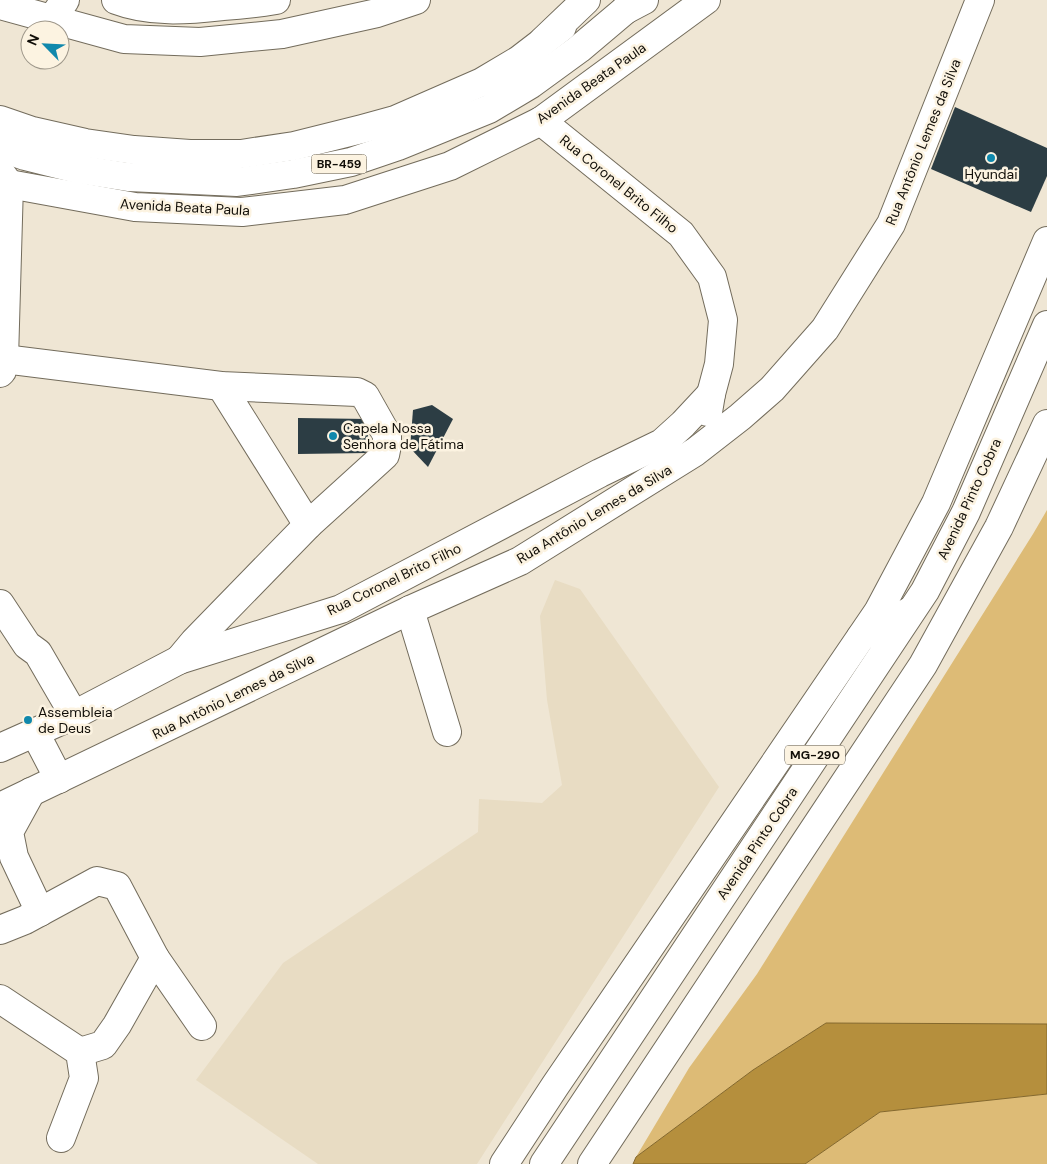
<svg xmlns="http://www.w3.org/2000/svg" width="1047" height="1164" font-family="'DM Sans',sans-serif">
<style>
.built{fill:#e8dcc3}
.green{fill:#ddbb76}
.water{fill:#b58f3d;stroke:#84682d}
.building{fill:#2c3d44}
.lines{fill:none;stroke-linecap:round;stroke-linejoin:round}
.minor-casing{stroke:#736c5c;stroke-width:30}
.major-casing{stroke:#736c5c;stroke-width:30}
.highway-casing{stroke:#736c5c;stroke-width:30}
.minor{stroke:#fff;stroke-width:28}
.major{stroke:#fff;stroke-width:28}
.highway{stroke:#fff;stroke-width:28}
.poi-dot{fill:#1088ac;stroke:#fcf3e1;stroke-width:2}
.labels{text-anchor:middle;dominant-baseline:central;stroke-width:5;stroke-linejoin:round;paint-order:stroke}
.shield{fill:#fcf3e1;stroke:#585349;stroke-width:1}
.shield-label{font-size:12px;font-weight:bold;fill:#110e08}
.street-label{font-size:14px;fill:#110e08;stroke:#fcf3e1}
.poi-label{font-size:14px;fill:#110e08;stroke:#fcf3e1;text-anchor:start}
</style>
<rect width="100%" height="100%" fill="#efe6d4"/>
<!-- built -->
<polygon class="built" points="555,580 580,589 719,787 477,1164 318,1164 196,1080 283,963 478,832 479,799 542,803 562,785 547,700 540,616"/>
<!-- green -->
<g class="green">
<polygon points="1047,510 1047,1024 826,1023 753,1070 636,1157 689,1068 757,974 1033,534"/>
<polygon points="1047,1094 1047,1164 805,1164 880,1112"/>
</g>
<!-- water -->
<polygon class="water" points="826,1023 1047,1024 1047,1094 880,1112 805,1164 633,1164 636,1157 753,1070"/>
<!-- building -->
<g class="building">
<polygon points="955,107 1047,148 1047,176 1031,212 931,169"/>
<polygon points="432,405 453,419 428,467 410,448 413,410"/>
<polygon points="298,418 368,419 368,453 298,454"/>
</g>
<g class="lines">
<defs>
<g id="minor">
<path d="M116 0C150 13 187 10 223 6 241 5 258 3 276 0"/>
<polyline points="52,19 65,0"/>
<polyline points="541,121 681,234 712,277 723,320 719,364 711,394 708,412"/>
<polyline points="0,181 9,184 135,207 242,212 345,200 450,166 541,121 706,0"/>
<polyline points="4,359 221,386 357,392 365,396 387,435 387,445 385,455 308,525 194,642 179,660"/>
<polyline points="0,373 2,371 4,359 9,184"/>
<polyline points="221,386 308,525"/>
<polyline points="0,604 27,645 38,653 74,715"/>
<polyline points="410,610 447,732"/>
<polyline points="35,733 59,779"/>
<polyline points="0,748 74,715 179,660 341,609 600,473 662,443 683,424 711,394"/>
<polyline points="31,792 9,832 14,857 40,912"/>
<polyline points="0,807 410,610 520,561 695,452 740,417 772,389 825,329 891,224 980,0"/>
<polyline points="0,930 25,920 97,881 117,886 155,958 117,1025 103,1045 80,1052"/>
<polyline points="155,958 202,1026"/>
<polyline points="0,999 80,1052 84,1078 61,1138"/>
<polyline points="504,1164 555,1086 878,612 936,503 1047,241"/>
</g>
<g id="major">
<polyline points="0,5 124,39 200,42 282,34 377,13 416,0"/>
<polyline points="0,120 32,131 85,143 134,150 190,154 241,154 294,146 362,129 395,120 482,82 519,60 562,27"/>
<polyline points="0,147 25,156 77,169 128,177 237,182 293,174 351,162 398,146 489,109 531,84 579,49 637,0"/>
<polyline points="0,172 9,184"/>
</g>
<g id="highway">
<polyline points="625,10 644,0"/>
<polyline points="543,41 586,0"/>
<polyline points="861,637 910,611"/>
<polyline points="544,1164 925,591 966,512 1047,325"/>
<polyline points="592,1164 923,665 999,527 1047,424"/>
</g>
</defs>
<!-- minor casing -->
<use href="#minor" class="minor-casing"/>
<!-- major casing -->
<use href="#major" class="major-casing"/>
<!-- highway casing -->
<use href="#highway" class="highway-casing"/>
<!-- minor -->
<use href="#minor" class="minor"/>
<!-- major -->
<use href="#major" class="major"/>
<!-- highway -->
<use href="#highway" class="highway"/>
</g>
<!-- markers -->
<g class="poi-dot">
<circle cx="991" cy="158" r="5"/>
<circle cx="333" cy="436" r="5"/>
<circle cx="28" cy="720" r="5"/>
</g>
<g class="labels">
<!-- shield labels -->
<g class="shield">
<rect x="311.5" y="154.5" width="55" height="19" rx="4"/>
<rect x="785" y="745.5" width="60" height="19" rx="4"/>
</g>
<g class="shield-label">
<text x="339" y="164">BR-459</text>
<text x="815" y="755">MG-290</text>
</g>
<!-- street labels -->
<g class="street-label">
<text transform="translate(591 83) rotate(-35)">Avenida Beata Paula</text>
<text transform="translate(923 142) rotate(-68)">Rua Antônio Lemes da Silva</text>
<text transform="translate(619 184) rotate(39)">Rua Coronel Brito Filho</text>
<text transform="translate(185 207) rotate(3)">Avenida Beata Paula</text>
<text transform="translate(969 499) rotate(-65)">Avenida Pinto Cobra</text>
<text transform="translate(594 514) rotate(-31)">Rua Antônio Lemes da Silva</text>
<text transform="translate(394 579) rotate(-26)">Rua Coronel Brito Filho</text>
<text transform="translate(233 696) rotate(-26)">Rua Antônio Lemes da Silva</text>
<text transform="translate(757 843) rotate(-56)">Avenida Pinto Cobra</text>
</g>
<!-- poi labels -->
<g class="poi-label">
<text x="991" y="174" text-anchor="middle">Hyundai</text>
<text x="343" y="428">Capela Nossa<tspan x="343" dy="16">Senhora de Fátima</tspan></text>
<text x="38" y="712">Assembleia<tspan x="38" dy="16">de Deus</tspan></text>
</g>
</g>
<!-- north arrow -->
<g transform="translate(45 45) rotate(294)"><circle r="24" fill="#fcf3e1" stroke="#9e978a"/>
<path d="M0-4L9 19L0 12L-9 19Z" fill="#1088ac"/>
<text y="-8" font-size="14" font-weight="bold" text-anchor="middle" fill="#110e08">N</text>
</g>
</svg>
